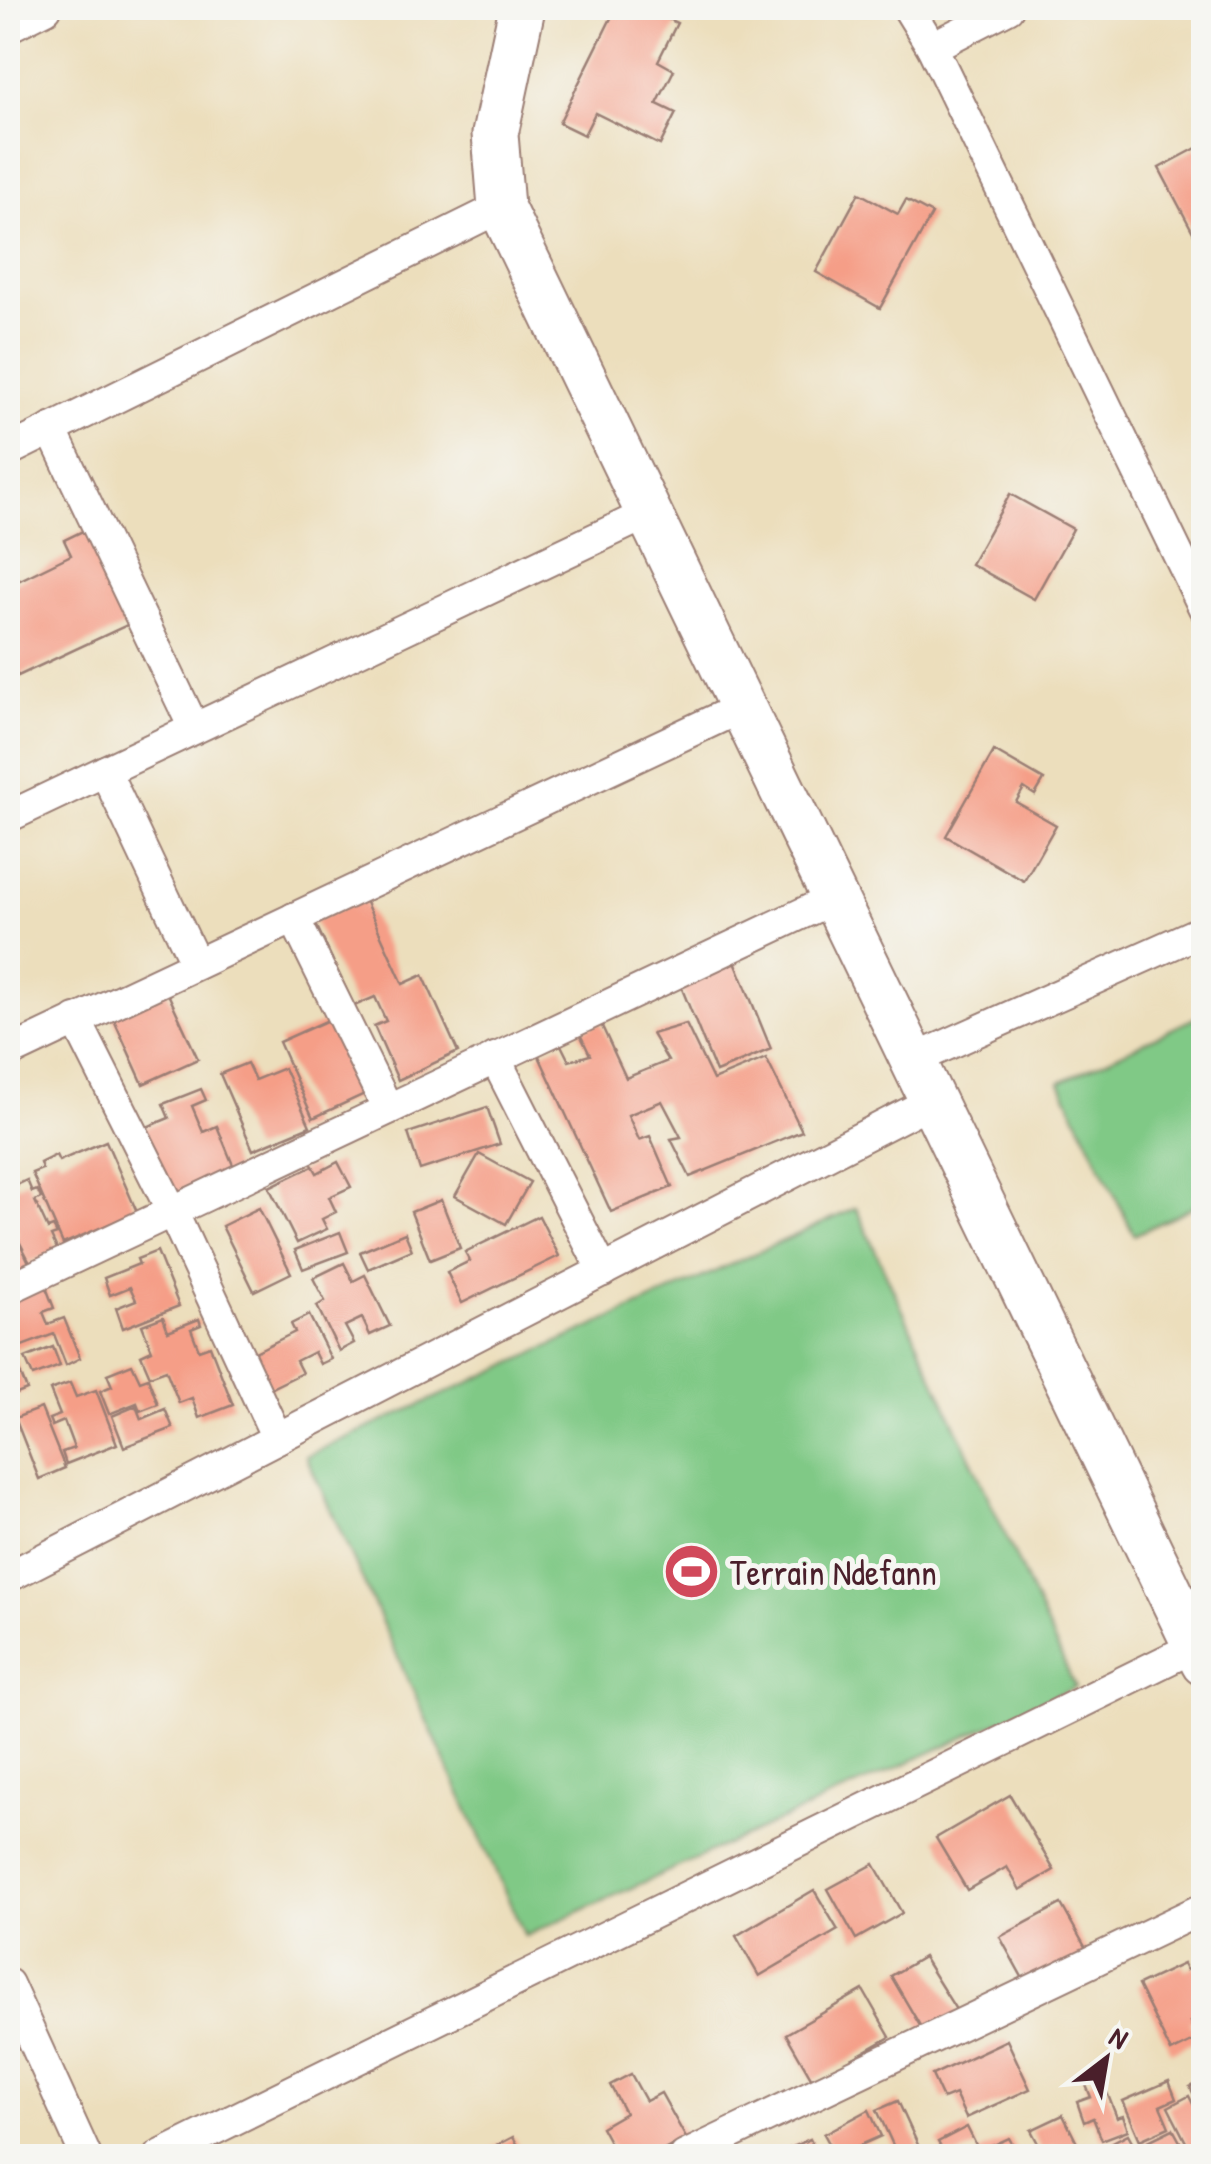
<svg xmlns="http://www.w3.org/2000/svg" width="1211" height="2164" font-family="'Patrick Hand',sans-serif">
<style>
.green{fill:#80c986;stroke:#657458;stroke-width:2.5}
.building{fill:#f59e87}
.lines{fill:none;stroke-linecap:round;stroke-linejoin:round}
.minor-casing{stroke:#9b7e74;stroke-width:34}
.primary-casing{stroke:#9b7e74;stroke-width:49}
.minor{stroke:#fff;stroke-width:30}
.primary{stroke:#fff;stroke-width:45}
.labels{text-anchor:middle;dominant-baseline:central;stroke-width:10;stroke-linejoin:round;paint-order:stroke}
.poi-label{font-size:35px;fill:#4a1f2b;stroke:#f6f6f2;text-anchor:start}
</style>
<rect width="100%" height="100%" fill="#f6f6f2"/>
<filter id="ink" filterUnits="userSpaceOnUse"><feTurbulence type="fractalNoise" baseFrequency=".01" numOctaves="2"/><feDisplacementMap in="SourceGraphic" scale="20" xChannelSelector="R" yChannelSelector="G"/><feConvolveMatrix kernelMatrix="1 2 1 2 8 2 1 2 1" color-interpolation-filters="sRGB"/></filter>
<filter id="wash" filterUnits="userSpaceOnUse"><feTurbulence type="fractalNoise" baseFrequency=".0048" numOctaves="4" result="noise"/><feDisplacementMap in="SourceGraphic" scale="40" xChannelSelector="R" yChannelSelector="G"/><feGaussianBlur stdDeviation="2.25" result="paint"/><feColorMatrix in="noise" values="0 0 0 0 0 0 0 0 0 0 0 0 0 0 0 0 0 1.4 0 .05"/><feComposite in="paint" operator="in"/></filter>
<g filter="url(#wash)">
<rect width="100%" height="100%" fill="#ecdebc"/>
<!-- green -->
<g class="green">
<polygon points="1203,1014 1203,1202 1134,1235 1060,1082"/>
<polygon points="856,1208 1075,1687 525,1936 306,1456"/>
</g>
<g id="blocks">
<!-- building -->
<g class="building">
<polygon points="616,8 645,8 677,23 658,61 674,70 657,104 676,113 660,145 595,113 584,135 559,123"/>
<polygon points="1204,144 1204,253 1159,168"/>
<polygon points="859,193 898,214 906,200 932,214 880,308 816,272"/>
<polygon points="1010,494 1073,529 1034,599 971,564"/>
<polygon points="91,527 136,621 18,676 8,655 8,586 71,555 64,540"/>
<polygon points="994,751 1044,780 1035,795 1024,788 1016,802 1056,825 1024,881 946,836"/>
<polygon points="364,898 403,984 423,975 458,1052 398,1080 374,1026 386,1021 375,997 354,1006 314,920"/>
<polygon points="735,961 771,1049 716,1072 680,984"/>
<polygon points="164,985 198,1059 143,1084 110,1011"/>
<polygon points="335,1017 369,1092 313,1118 279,1042"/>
<polygon points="600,1022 626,1078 668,1061 652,1034 686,1024 713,1080 766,1058 802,1131 690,1177 671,1139 681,1137 662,1101 628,1115 639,1140 650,1136 672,1187 611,1212 538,1054 561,1045 569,1061 590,1055 579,1032"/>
<polygon points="247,1063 255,1080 284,1068 310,1126 253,1150 220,1074"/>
<polygon points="201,1089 206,1100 192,1106 203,1132 217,1126 235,1170 170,1196 142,1129 169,1118 163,1104"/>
<polygon points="487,1107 500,1144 420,1170 408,1133"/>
<polygon points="106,1141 137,1212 63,1244 32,1173 42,1169 40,1163 56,1155 59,1161"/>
<polygon points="479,1154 530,1182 506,1224 455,1196"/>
<polygon points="338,1162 351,1187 329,1197 336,1212 322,1219 327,1229 297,1243 269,1187 313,1166 317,1173"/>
<polygon points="27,1180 32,1192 37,1190 41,1198 35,1201 48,1229 53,1227 57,1234 51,1236 58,1251 30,1262 19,1241 32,1269 8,1279 8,1256 13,1254 8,1254 8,1240 18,1235 8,1210 8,1189"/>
<polygon points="441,1200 460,1248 430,1260 411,1212"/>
<polygon points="259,1208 291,1273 254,1291 222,1226"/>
<polygon points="539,1216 559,1256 462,1303 447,1272 470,1261 465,1252"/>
<polygon points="340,1232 348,1252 303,1269 295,1250"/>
<polygon points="405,1233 412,1250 368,1269 360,1252"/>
<polygon points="157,1251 179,1306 123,1328 116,1308 136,1300 130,1287 110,1295 104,1278 139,1264 137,1259"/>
<polygon points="344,1263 353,1281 365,1275 390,1326 370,1335 362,1318 345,1326 354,1343 339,1351 317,1306 325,1301 313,1278"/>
<polygon points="44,1282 54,1308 43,1312 48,1324 64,1318 80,1358 66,1365 54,1334 14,1349 8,1332 8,1296"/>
<polygon points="309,1315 331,1359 320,1364 314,1352 296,1361 302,1373 269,1389 251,1354 295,1332 291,1324"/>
<polygon points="163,1317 168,1331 199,1319 201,1325 191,1329 199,1350 210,1346 233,1405 199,1418 192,1398 179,1403 166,1370 150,1376 141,1355 152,1350 142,1325"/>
<polygon points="8,1342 27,1390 14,1395 11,1386 8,1387"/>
<polygon points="53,1347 60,1366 33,1376 25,1358"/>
<polygon points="132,1364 140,1381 148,1378 158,1404 140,1411 137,1403 109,1414 100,1391 112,1386 107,1374"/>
<polygon points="70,1383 76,1397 96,1390 117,1444 66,1464 62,1452 74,1448 64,1421 52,1426 49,1419 60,1415 50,1390"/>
<polygon points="136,1406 141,1419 165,1409 173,1428 124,1447 112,1416"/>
<polygon points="41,1408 65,1468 39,1479 15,1418"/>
<polygon points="1010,1795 1054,1870 1020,1890 1007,1867 967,1890 936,1838"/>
<polygon points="874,1864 902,1913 856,1939 828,1889"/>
<polygon points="814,1890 838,1930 759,1976 736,1936"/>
<polygon points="1061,1904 1089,1954 1027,1986 1000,1937"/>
<polygon points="923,1957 960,2016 926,2036 891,1976"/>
<polygon points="1204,1961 1204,2016 1190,2022 1198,2039 1171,2052 1138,1985 1183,1964 1186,1970"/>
<polygon points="863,1990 890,2037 813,2081 786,2034"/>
<polygon points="1007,2040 1030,2089 966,2118 955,2094 943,2099 932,2075"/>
<polygon points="631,2074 646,2101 661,2093 686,2138 653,2156 604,2156 614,2151 601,2127 625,2113 610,2085"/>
<polygon points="1101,2077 1117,2118 1123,2116 1128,2130 1102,2140 1093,2118 1084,2122 1077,2102 1091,2097 1085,2083"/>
<polygon points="1169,2081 1176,2099 1160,2106 1169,2127 1140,2140 1123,2101"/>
<polygon points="1204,2081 1204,2115 1190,2087"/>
<polygon points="1189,2096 1203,2124 1195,2128 1204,2146 1191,2152 1168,2107"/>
<polygon points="898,2101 919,2147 898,2156 877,2110"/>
<polygon points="869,2110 881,2136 836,2156 824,2134"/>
<polygon points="1063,2115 1081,2151 1069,2156 1060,2156 1055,2146 1042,2151 1031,2130"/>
<polygon points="967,2127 977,2147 958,2156 946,2156 938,2142"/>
<polygon points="1173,2129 1185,2151 1173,2156 1148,2156 1142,2144"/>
<polygon points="1128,2134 1140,2156 1115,2156 1109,2144"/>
<polygon points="513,2137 524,2156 488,2156 485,2152"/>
<polygon points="1009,2138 1019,2156 980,2156 978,2152"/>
<polygon points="810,2139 818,2156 772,2156"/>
</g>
</g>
</g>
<g filter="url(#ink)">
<use href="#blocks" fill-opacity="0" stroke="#9b7e74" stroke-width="2.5"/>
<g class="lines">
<defs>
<g id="minor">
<polyline points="908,8 932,47 1204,608"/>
<polyline points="8,27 46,8"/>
<polyline points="932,47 1008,8"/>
<polyline points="51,429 194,728"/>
<polyline points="8,451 501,207"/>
<polyline points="105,771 196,964"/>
<polyline points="8,817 649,513"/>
<polyline points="294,918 388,1109"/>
<polyline points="76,1020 172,1211 277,1438"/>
<polyline points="8,1053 742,707"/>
<polyline points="495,1058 603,1271"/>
<polyline points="913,1060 1204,930"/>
<polyline points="8,1289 835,898"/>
<polyline points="8,1577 932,1101"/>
<polyline points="8,1984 86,2156"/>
<polyline points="160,2156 1204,1642"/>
<polyline points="685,2156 1204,1908"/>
<polyline points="1201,2156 1204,2155"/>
</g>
<polyline id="primary" points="522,8 495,134 501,207 1204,1663"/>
</defs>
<!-- minor casing -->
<use href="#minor" class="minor-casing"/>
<!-- primary casing -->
<use href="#primary" class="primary-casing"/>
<!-- minor -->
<use href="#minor" class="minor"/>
<!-- primary -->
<use href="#primary" class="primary"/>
</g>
</g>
<!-- icons -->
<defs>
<symbol id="stadium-disc" viewBox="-11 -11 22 22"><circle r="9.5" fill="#d1495b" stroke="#f6f6f2"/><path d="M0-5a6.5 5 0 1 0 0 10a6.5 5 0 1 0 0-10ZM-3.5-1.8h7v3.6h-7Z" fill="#fff"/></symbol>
</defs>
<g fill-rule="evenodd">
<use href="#stadium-disc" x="660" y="1540" width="63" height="63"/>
</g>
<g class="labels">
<!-- poi labels -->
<g class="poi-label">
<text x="730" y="1572">Terrain Ndefann</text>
</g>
</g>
<!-- margin -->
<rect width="1211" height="2164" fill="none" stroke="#f6f6f2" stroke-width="40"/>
<!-- north arrow -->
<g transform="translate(1106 2059) rotate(31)" stroke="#f6f6f2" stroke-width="8" paint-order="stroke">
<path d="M0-8L18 38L0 25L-18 38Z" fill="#4a1f2b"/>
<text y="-15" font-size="28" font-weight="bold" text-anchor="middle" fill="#4a1f2b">N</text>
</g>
</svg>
